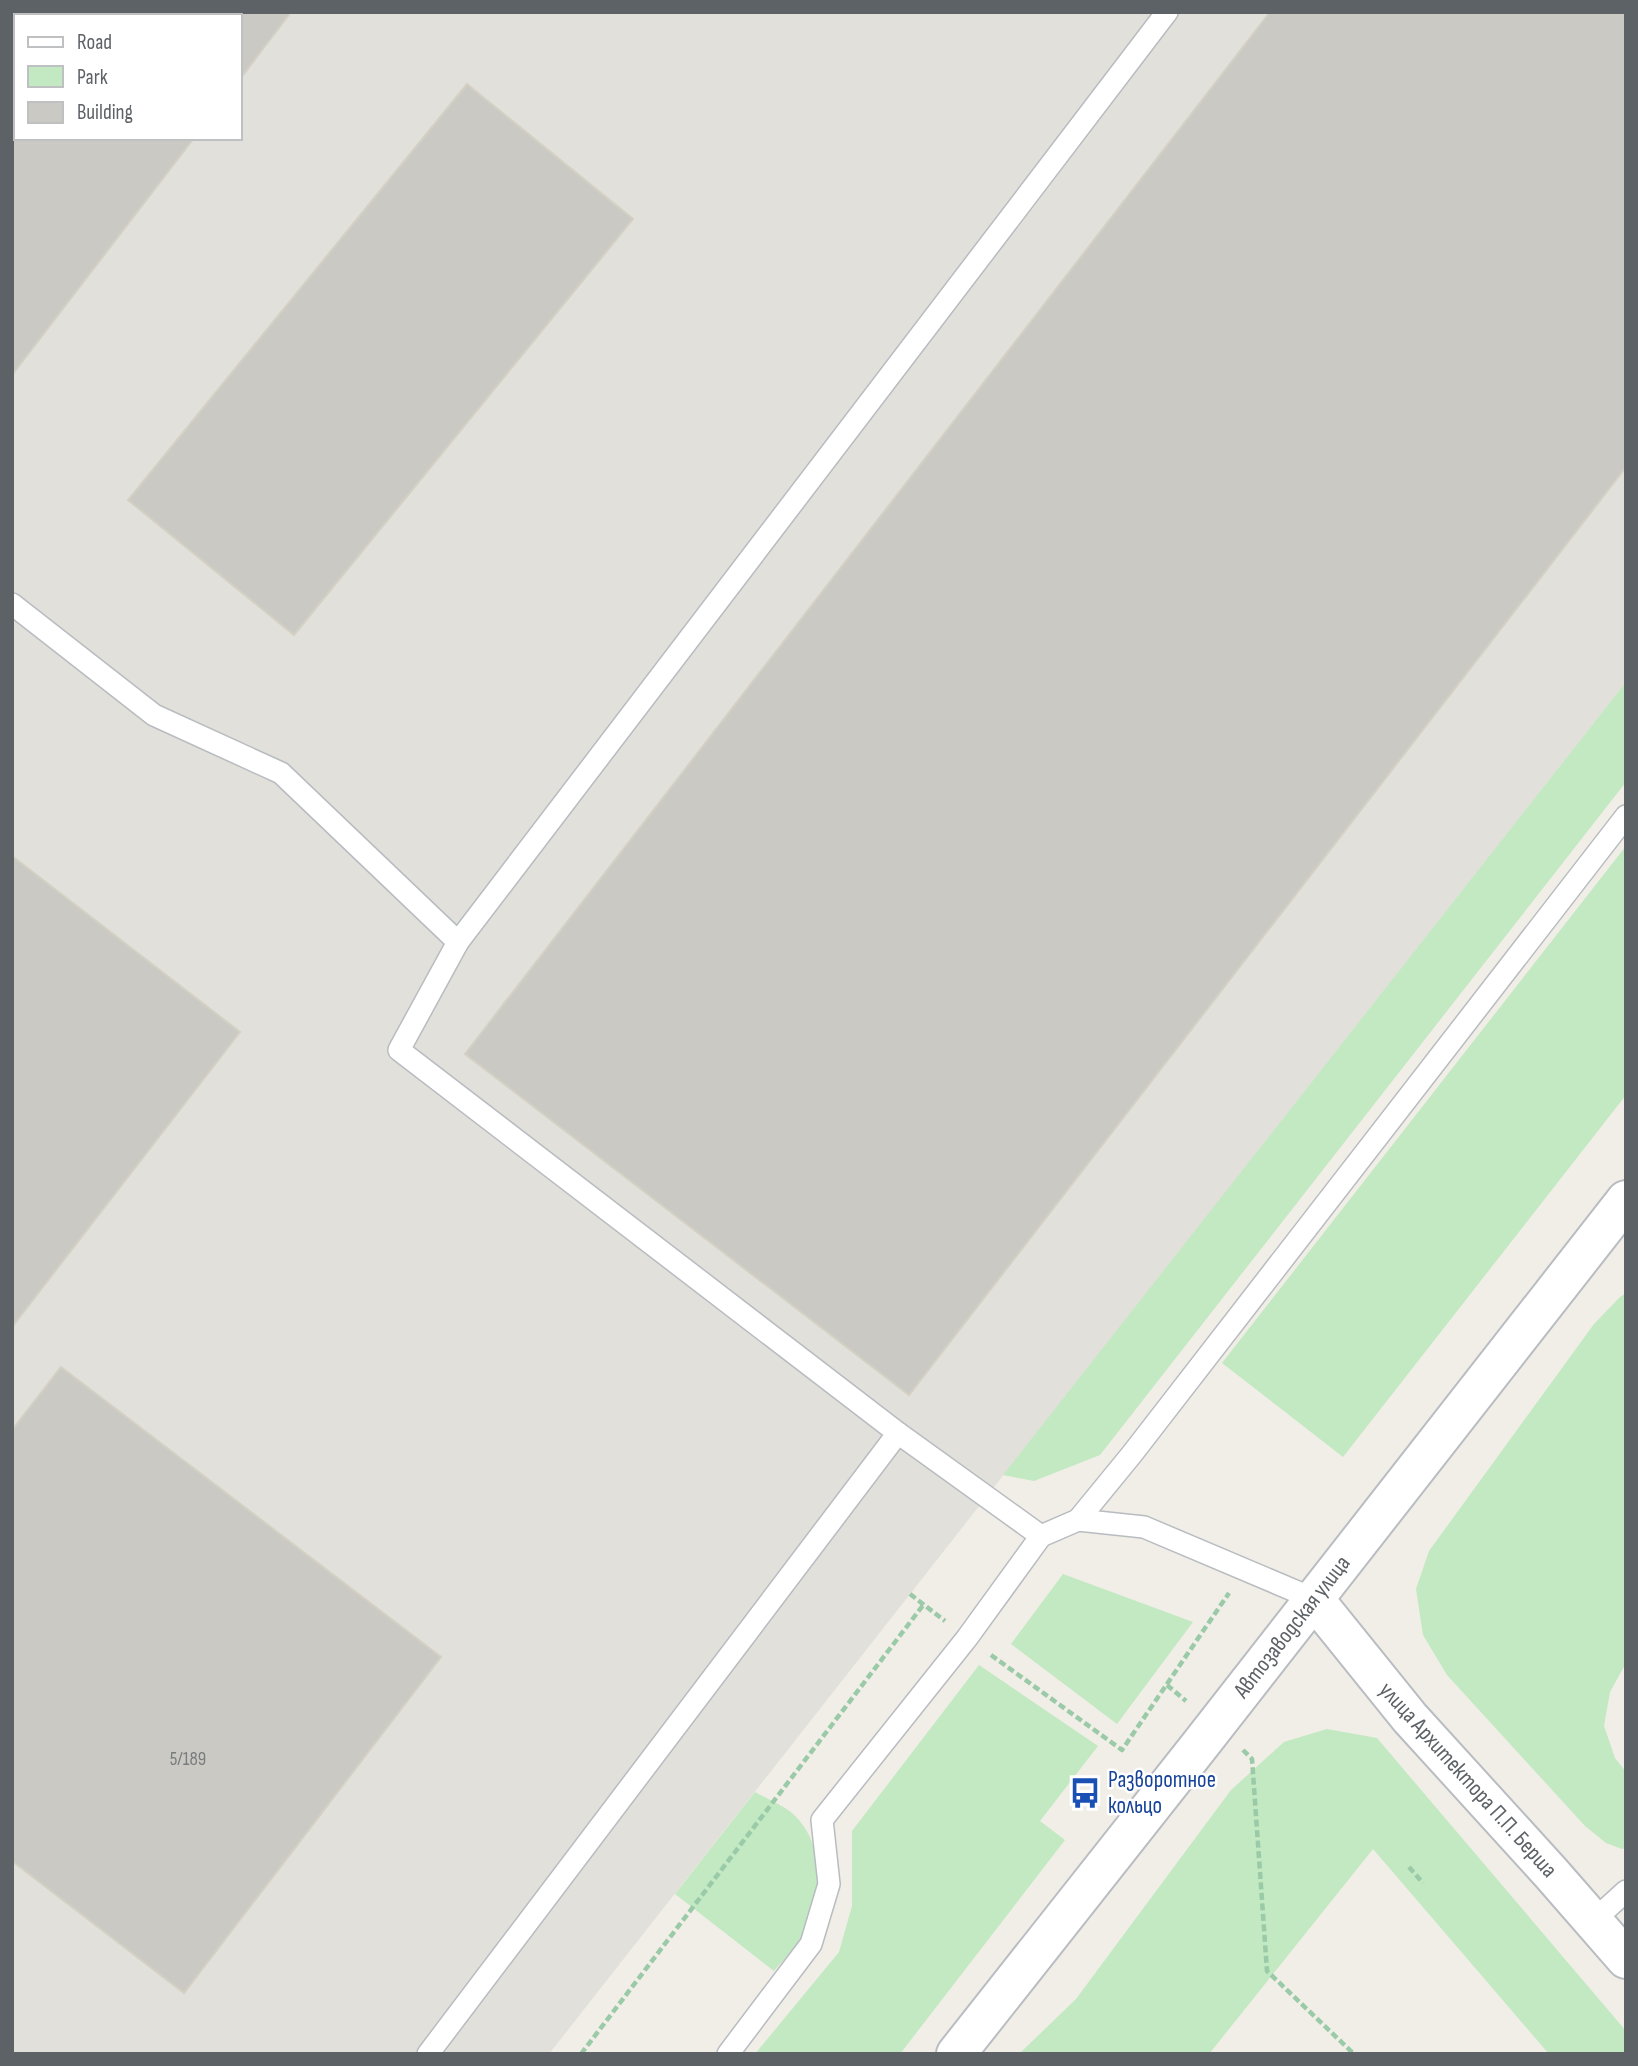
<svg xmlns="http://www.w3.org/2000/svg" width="1638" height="2066" font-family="'Sofia Sans Condensed',sans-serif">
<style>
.industrial{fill:#e1e0da;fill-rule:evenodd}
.green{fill:#c2e9c1}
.building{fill:#cbc9c3;stroke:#d5d0c4;stroke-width:2}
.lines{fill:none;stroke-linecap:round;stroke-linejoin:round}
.lane-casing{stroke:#b8bcc0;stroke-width:24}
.secondary-casing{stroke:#b9bdc2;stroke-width:42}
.path{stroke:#9acaa7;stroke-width:4.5;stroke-dasharray:7 3.5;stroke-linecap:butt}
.lane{stroke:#fff;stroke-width:21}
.secondary{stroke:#fff;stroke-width:38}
.labels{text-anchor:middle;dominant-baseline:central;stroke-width:5;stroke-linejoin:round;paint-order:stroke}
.number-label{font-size:19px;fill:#787c7e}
.street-label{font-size:23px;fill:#5d6267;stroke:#fff}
.transit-label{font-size:23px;fill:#164399;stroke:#fff;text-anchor:start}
</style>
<rect width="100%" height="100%" fill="#f0eee6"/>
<!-- industrial -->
<path class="industrial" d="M12 12H1626V682L549 2054H12ZM16 16H240V138H16Z"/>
<!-- green -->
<g class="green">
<polygon points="1626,682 1626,782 1100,1455 1034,1481 1003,1475"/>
<polygon points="1626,846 1626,1095 1343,1457 1222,1363"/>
<polygon points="1626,1293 1626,1663 1610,1692 1604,1726 1615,1758 1626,1772 1626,1848 1622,1849 1606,1843 1585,1826 1447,1675 1423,1635 1416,1589 1429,1551 1594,1324 1620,1297"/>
<polygon points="1063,1574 1193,1622 1117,1724 1011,1644"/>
<polygon points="979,1665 1098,1746 1040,1821 1065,1840 900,2054 755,2054 839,1952 852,1906 852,1831"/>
<polygon points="1327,1729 1377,1738 1626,2031 1626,2054 1549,2054 1373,1849 1209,2054 1019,2054 1076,1999 1231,1790 1284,1742"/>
<path d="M755 1792C767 1799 783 1805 793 1814 827 1845 822 1900 802 1936 795 1949 783 1960 774 1971L675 1894Z"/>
</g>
<!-- building -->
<g class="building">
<polygon points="12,12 291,12 240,79 240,16 16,16 16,138 194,138 12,375"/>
<polygon points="1270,12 1626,12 1626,467 909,1395 465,1054"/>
<polygon points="467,84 633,219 294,635 128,500"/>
<polygon points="12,856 240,1032 12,1327"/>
<polygon points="61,1367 441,1657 184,1993 12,1861 12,1430"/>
</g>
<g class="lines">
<defs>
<g id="lane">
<polyline points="12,604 154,715 281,773 458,942 399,1050 898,1433 1041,1536 1078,1520 1144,1527 1314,1599"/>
<polyline points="458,942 1167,12"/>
<polyline points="1078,1520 1132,1454 1626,816"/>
<polyline points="1593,1921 1626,1891"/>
<polyline points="428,2054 898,1433"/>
<polyline points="728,2054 811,1944 829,1884 822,1820 967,1638 1041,1536"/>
</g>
<g id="secondary">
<polyline points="1314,1599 1410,1718 1551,1873 1626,1959"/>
<polyline points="956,2054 1200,1745 1626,1200"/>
</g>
</defs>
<!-- lane casing -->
<use href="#lane" class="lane-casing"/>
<!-- secondary casing -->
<use href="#secondary" class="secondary-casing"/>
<!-- path -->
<g class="path">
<polyline points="910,1594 945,1621"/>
<polyline points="991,1655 1122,1750 1229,1593"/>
<polyline points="1167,1685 1186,1701"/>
<polyline points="1243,1750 1252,1759 1267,1971 1354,2054"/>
<polyline points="1409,1867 1423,1883"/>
<polyline points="581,2054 924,1604"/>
</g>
<!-- lane -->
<use href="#lane" class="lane"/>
<!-- secondary -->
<use href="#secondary" class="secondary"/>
</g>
<!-- icons -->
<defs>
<symbol id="bus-bare" viewBox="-9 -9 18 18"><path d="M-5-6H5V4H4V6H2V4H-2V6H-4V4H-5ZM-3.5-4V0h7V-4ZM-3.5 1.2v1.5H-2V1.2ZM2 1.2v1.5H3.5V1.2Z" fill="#1a4fb4" stroke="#fff" stroke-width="2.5" paint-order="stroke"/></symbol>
</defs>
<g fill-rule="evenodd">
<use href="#bus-bare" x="1063" y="1771" width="44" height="44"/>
</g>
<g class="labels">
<!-- number labels -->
<g class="number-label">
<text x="188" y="1759">5/189</text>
</g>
<!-- street labels -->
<g class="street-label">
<text transform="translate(1292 1627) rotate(-52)">Автозаводская улица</text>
<text transform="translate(1468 1780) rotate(48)">улица Архитектора П.П. Берша</text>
</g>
<!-- transit labels -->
<g class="transit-label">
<text x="1108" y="1780">Разворотное<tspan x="1108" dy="26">кольцо</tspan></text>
</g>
</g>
<!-- border -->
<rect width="1638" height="2066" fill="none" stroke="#5d6267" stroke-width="28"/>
<!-- legend -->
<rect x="14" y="14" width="228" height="126" fill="#ffffff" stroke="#bec0c2" stroke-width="2"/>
<rect x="28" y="37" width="35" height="10" fill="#ffffff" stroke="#bec0c2" stroke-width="2"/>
<text x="77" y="49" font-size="21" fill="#5d6267">Road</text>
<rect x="28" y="66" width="35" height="21" fill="#c2e9c1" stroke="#bec0c2" stroke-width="2"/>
<text x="77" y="84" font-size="21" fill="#5d6267">Park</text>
<rect x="28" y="102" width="35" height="21" fill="#cbc9c3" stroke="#bec0c2" stroke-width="2"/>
<text x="77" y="119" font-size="21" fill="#5d6267">Building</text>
</svg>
